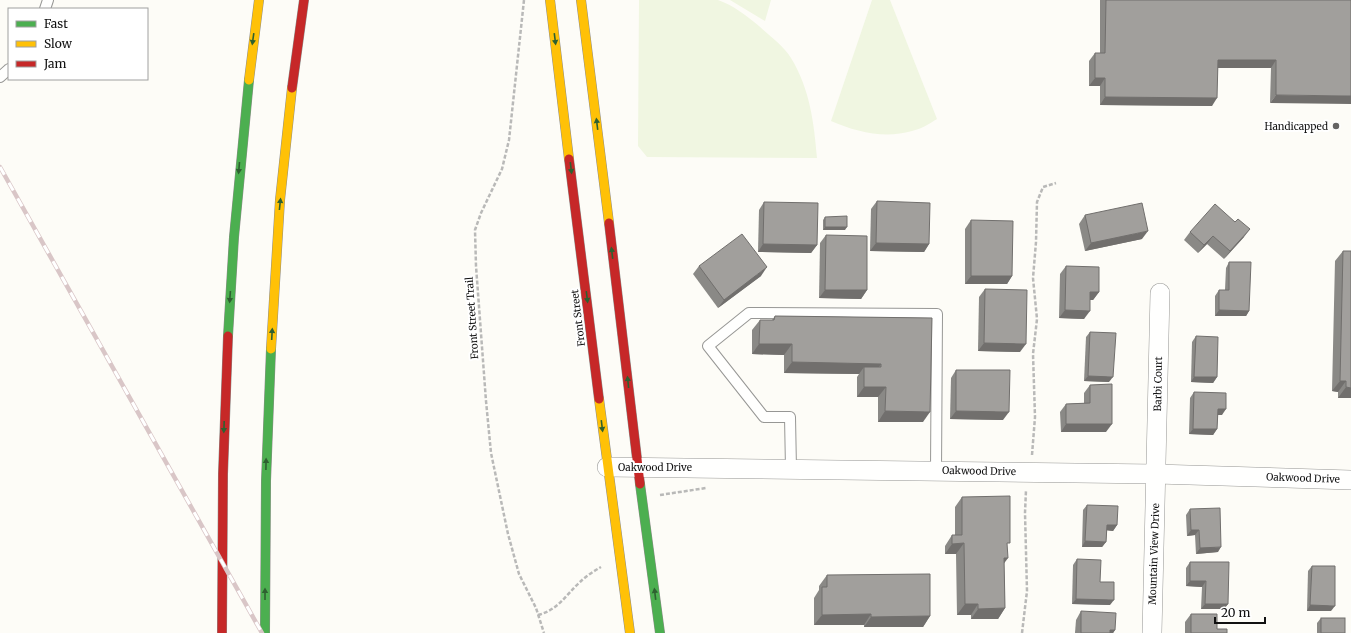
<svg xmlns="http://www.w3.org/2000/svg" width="1351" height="633" font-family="Merriweather,serif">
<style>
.pitch{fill:#f0f6e1}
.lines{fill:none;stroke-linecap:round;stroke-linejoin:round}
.lane-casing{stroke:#979795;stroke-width:12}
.street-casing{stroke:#979795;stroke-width:20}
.fast-casing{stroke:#8e8d8b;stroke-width:10}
.slow-casing{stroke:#8e8d8b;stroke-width:10}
.jam-casing{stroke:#8e8d8b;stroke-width:10}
.path{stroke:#b9b9b8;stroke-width:2.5;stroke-dasharray:4 2;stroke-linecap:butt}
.lane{stroke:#fffffe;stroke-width:10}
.street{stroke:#fffffe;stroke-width:19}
.fast{stroke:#4caf50;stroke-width:9}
.slow{stroke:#ffc107;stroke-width:9}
.jam{stroke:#c62828;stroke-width:9}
.rail-casing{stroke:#d9c6c7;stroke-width:4.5}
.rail{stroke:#fff;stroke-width:3;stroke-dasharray:9;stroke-linecap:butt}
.wall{fill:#8a8986}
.shaded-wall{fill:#716f6d}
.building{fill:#a19f9c;stroke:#716f6d}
.oneway{fill:#2e6030}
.poi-dot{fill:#646362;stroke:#fff;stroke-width:1.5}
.labels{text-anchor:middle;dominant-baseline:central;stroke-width:4;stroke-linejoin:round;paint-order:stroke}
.poi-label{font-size:10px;fill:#111;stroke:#fff;text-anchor:end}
.street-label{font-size:10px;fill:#111;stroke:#fff}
</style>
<rect width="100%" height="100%" fill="#fdfcf7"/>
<!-- pitch -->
<g class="pitch">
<path d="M639 0H718C733 5 747 16 759 26 770 36 784 46 791 58 810 89 814 123 817 158L647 157 638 146Z"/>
<polygon points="730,0 771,0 765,21"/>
<path d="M872 0H890L937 119C929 124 921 129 912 131 885 139 856 132 831 121Z"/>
</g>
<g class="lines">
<defs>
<g id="lane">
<polyline points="45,9 48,0"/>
<polyline points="0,77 9,69"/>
<polyline points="791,469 790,417 764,417 708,346 749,313 937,314 936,471"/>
</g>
<g id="street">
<polyline points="607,467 1156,474 1351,480"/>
<polyline points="1152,633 1160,293"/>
</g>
<g id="fast">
<polyline points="228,336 234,237 249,80"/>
<polyline points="640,484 660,633"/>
<polyline points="265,633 266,481 271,349"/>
</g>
<g id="slow">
<polyline points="550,0 569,159"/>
<polyline points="581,0 609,223"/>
<polyline points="249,80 259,0"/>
<polyline points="271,349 280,200 292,88"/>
<polyline points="599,399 630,633"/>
</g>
<g id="jam">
<polyline points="292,88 304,0"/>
<polyline points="569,159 599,399"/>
<polyline points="609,223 640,484"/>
<polyline points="222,633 223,474 228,336"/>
</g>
</defs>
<!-- lane casing -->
<use href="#lane" class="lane-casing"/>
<!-- street casing -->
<use href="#street" class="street-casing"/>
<!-- fast casing -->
<use href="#fast" class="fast-casing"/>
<!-- slow casing -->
<use href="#slow" class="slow-casing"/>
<!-- jam casing -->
<use href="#jam" class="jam-casing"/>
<!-- path -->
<g class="path">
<polyline points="524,0 509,140 502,169 481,213 475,230 476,266 486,401 491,453 508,534 519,574 536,608 544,633"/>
<polyline points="1032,455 1035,417 1033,354 1037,319 1033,278 1036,242 1037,202 1043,187 1056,183"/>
<polyline points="660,495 706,488"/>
<path d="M538 615C558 610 566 595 580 582 586 576 594 571 601 567"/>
<polyline points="1022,633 1027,591 1025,513 1026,490"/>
</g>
<!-- lane -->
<use href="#lane" class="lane"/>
<!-- street -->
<use href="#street" class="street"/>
<!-- fast -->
<use href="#fast" class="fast"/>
<!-- slow -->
<use href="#slow" class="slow"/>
<!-- jam -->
<use href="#jam" class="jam"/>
<defs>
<polyline id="rail" points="0,167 262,633"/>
</defs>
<!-- rail casing -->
<use href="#rail" class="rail-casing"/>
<!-- rail -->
<use href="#rail" class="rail"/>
</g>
<!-- wall -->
<g class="wall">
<polygon points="1100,0 1351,0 1270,103 1271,68 1218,68 1212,106 1100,105 1100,86 1089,86 1089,61 1095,53 1100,53"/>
<polygon points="877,201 929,244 924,252 870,251 871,209"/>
<polygon points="764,202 817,245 811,253 758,252 759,210"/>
<polygon points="1085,215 1142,239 1085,251 1079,224"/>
<polygon points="825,217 845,230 823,230 823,220"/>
<polygon points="971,220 1012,276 1007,284 965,284 965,229"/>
<polygon points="1190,232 1244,237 1224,259 1207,244 1198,253 1184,240"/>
<polygon points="826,235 867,290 861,299 819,298 820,243"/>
<polygon points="1343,251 1351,398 1338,398 1338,392 1332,391 1335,261"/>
<polygon points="1229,262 1249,311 1246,316 1215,316 1215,296 1219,290 1225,290 1226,268"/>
<polygon points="699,266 761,276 718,308 693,274"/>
<polygon points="1066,266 1099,292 1093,300 1090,300 1084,319 1059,318 1060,274"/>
<polygon points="985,289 1020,352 978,351 979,297"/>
<polygon points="775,316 932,318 923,422 878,422 878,397 857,397 857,377 859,374 784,373 784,355 752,354 752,330 760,320 772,320"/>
<polygon points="1090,332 1109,382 1084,381 1086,337"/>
<polygon points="1196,336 1217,377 1213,383 1191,382 1192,342"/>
<polygon points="956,370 1003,420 950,419 951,378"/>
<polygon points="1090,385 1106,432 1061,432 1060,412 1066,404 1084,403 1084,393"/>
<polygon points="1194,392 1222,415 1218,415 1217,429 1213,435 1189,434 1190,398"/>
<polygon points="962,497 1007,547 1004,563 1005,608 998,619 971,619 971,615 957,615 956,554 945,554 945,546 952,535 955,535 955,507"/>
<polygon points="1087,505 1117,525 1113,531 1107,530 1106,542 1102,547 1082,547 1083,510"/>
<polygon points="1190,509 1218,552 1196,554 1195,535 1187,536 1186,515"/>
<polygon points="1077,559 1100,582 1110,605 1072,604 1073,565"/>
<polygon points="1190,562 1228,604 1224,609 1201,609 1202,587 1186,586 1186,568"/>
<polygon points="1312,566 1331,611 1307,611 1308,571"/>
<polygon points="827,575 930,616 923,627 864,627 864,625 814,625 814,598 819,590 819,586"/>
<polygon points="1081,611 1115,630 1113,633 1075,633 1076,620"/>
<polygon points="1191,614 1217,629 1227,633 1185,633 1185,622"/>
<polygon points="1321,618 1345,633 1317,633 1317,623"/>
</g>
<!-- shaded-wall -->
<g class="shaded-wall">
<polygon points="1218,60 1276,60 1271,68 1212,68"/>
<polygon points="1095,78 1105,78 1100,86 1089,86"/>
<polygon points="1276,95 1351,96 1351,104 1270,103"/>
<polygon points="1105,97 1217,98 1212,106 1100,105"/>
<polygon points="825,227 847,227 845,230 823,230"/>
<polygon points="1250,229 1244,237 1224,259 1230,251"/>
<polygon points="1148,231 1142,239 1085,251 1091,243"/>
<polygon points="1213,236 1207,244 1198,253 1204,245"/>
<polygon points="876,243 929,244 924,252 870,251"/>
<polygon points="763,244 817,245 811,253 758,252"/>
<polygon points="767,267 761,276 718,308 724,300"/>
<polygon points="971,276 1012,276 1007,284 965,284"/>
<polygon points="825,290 867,290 861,299 819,298"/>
<polygon points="1090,292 1099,292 1093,300 1085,300"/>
<polygon points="1065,310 1090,311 1084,319 1059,318"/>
<polygon points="1219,310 1249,311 1246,316 1215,316"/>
<polygon points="984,343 1026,344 1020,352 978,351"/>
<polygon points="759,344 792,344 784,355 752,354"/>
<polygon points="792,362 881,364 874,374 864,367 859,374 784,373"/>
<polygon points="1088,376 1113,377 1109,382 1084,381"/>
<polygon points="1194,377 1217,377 1213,383 1191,382"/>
<polygon points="1340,381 1346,381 1338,392 1332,391"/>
<polygon points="864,387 886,387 878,397 857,397"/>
<polygon points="1346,387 1351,388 1351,398 1338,398"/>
<polygon points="1218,409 1226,409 1222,415 1214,415"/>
<polygon points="885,411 930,412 923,422 878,422"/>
<polygon points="956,411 1009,412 1003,420 950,419"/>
<polygon points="1066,424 1112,424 1106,432 1061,432"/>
<polygon points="1193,429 1217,429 1213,435 1189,434"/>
<polygon points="1107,525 1117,525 1113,531 1103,530"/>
<polygon points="1191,530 1199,530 1195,535 1187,536"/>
<polygon points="1085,541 1106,542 1102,547 1082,547"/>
<polygon points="964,543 956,554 945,554 952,544"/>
<polygon points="1221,547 1218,552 1196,554 1200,548"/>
<polygon points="1004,558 1008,558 1000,569"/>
<polygon points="1190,581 1206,581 1202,587 1186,586"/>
<polygon points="1076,599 1114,600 1110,605 1072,604"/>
<polygon points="965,604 978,604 971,615 957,615"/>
<polygon points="1205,604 1228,604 1224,609 1201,609"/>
<polygon points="1310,605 1335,606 1331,611 1307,611"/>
<polygon points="1005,608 998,619 971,619 978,609"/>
<polygon points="871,614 864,625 814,625 822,615"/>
<polygon points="930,616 923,627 864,627 871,617"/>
<polygon points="1110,630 1115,630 1113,633 1107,633"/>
</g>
<!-- building -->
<g class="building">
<polygon points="1106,0 1351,0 1351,96 1276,95 1276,60 1218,60 1217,98 1105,97 1105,78 1095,78 1095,53 1105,53"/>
<polygon points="877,201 930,203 929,244 876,243"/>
<polygon points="764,202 818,203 817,245 763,244"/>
<polygon points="1142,203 1148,231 1091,243 1085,215"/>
<polygon points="1215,204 1235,222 1238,219 1250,229 1230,251 1213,236 1204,245 1190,232"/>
<polygon points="847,216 847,227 825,227 825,217"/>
<polygon points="971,220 1013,221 1012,276 971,276"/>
<polygon points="742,234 767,267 724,300 699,266"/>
<polygon points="826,235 867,236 867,290 825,290"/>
<polygon points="1343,251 1351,251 1351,388 1346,387 1346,381 1340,381"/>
<polygon points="1229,262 1251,262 1249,311 1219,310 1219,290 1229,290"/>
<polygon points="1066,266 1099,267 1099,292 1090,292 1090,311 1065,310"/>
<polygon points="985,289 1027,290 1026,344 984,343"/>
<polygon points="775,316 932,318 930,412 885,411 886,387 864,387 864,367 881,367 881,364 792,362 792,344 759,344 760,320 774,320"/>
<polygon points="1090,332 1116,333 1113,377 1088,376"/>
<polygon points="1196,336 1218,337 1217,377 1194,377"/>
<polygon points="956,370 1010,370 1009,412 956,411"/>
<polygon points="1112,384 1112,424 1066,424 1066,404 1090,403 1090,385"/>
<polygon points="1194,392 1226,393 1226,409 1218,409 1217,429 1193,429"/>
<polygon points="1010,496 1010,543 1007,543 1008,558 1004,558 1005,608 978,609 978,604 965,604 964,543 952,544 952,535 962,535 962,497"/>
<polygon points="1087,505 1118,506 1117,525 1107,525 1106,542 1085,541"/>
<polygon points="1220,508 1221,547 1200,548 1199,530 1191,530 1190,509"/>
<polygon points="1077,559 1101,560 1100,582 1114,582 1114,600 1076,599"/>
<polygon points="1190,562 1229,562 1228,604 1205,604 1206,581 1190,581"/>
<polygon points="1312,566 1335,566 1335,606 1310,605"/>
<polygon points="930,574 930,616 871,617 871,614 822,615 822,587 827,587 827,575"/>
<polygon points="1081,611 1116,613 1115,630 1110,630 1110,633 1081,633"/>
<polygon points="1191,614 1217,614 1217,629 1227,629 1227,633 1191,633"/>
<rect x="1321" y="618" width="24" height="15"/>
</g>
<!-- one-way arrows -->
<defs><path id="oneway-solid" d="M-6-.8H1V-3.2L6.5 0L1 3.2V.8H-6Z"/></defs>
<g class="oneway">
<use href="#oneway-solid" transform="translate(253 39) rotate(98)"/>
<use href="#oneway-solid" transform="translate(555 39) rotate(83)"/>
<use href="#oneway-solid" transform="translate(597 124) rotate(-97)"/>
<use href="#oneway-solid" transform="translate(239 168) rotate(95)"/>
<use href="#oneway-solid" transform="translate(571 168) rotate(83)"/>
<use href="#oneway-solid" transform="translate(280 204) rotate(-84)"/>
<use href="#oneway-solid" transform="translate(612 253) rotate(-97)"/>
<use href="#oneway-solid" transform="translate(230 297) rotate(94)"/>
<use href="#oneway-solid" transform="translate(587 297) rotate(83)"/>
<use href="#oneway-solid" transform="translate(272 334) rotate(-87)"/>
<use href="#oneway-solid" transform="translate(628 382) rotate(-96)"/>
<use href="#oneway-solid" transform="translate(602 426) rotate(83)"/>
<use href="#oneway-solid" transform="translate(224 427) rotate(92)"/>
<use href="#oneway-solid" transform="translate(266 464) rotate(-89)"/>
<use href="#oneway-solid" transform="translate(265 594) rotate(-90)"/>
<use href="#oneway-solid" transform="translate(655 594) rotate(-97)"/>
</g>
<!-- markers -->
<circle class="poi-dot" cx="1336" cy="126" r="4"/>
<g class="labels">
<!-- poi labels -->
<g class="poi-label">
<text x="1328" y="126">Handicapped</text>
</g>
<!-- street labels -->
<g class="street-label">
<text transform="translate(472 318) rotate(-94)">Front Street Trail</text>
<text transform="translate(578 318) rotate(-97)">Front Street</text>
<text transform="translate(1158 384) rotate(-89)">Barbi Court</text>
<text x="655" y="467">Oakwood Drive</text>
<text transform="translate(979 471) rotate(1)">Oakwood Drive</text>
<text transform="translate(1303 478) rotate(2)">Oakwood Drive</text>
<text transform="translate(1154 554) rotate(-88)">Mountain View Drive</text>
</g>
</g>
<!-- legend -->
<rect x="8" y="8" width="140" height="72" fill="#ffffff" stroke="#a0a0a0"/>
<rect x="16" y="21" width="20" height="6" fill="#4caf50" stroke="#a0a0a0"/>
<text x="44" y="28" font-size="12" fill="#111111">Fast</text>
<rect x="16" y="41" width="20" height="6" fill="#ffc107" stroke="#a0a0a0"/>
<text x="44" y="48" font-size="12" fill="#111111">Slow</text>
<rect x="16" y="61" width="20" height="6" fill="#c62828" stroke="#a0a0a0"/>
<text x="44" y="68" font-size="12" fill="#111111">Jam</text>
<!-- scale -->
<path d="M1215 617v6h50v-6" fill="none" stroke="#111111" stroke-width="2"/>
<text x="1221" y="617" font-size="12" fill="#111111" stroke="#ffffff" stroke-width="3" paint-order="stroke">20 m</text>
</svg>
